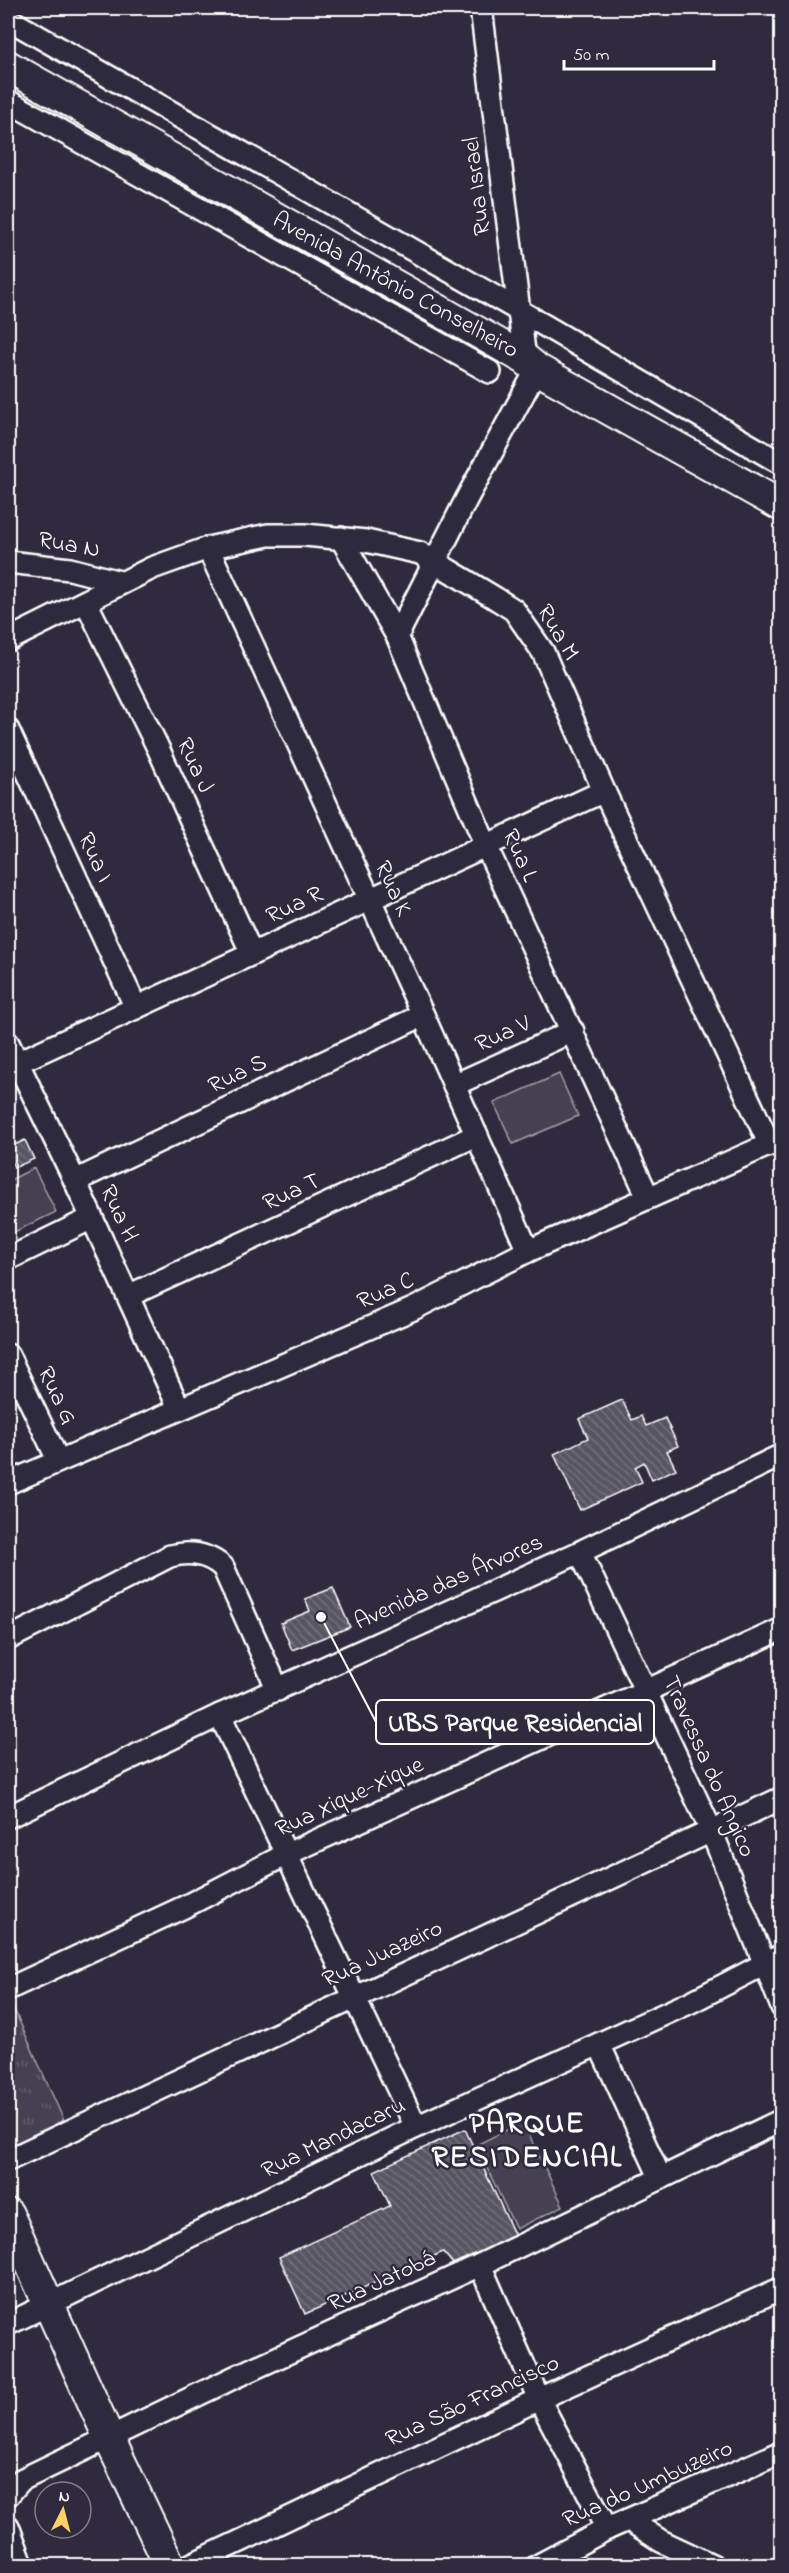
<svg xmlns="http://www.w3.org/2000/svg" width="789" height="2573" font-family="'Indie Flower',sans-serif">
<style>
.grass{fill:#464152;stroke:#a2a0a8;stroke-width:1.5}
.park{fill:url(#park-tufts);stroke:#a2a0a8;stroke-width:1.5}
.building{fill:url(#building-back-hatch);stroke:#fff;stroke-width:1.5}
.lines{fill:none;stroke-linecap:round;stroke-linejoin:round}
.street-casing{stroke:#fff;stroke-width:26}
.secondary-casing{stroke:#fff;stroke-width:34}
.street{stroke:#2f2a3d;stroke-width:21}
.secondary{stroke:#2f2a3d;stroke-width:30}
.labels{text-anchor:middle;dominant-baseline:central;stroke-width:5;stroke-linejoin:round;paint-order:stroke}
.street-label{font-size:24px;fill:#fff;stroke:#2f2a3d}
.district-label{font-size:30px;font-weight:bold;letter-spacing:1.5px;fill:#fff;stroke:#2f2a3d}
.leader{fill:none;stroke:#fff;stroke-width:2}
.callout-dot{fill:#fff;stroke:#2f2a3d;stroke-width:2}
.callout{fill:#2f2a3d;stroke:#fff;stroke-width:2}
.callout-label{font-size:26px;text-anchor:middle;font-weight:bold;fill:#fff}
</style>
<defs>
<pattern id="park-tufts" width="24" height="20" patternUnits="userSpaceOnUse" patternTransform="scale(1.5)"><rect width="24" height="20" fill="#464152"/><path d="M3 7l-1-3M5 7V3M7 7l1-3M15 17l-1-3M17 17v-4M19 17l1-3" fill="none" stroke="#625e6c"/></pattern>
<pattern id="building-back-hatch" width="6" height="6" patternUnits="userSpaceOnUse" patternTransform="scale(1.5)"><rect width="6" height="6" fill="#595564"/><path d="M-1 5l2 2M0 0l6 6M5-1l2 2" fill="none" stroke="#726e7b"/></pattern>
</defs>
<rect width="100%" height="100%" fill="#2f2a3d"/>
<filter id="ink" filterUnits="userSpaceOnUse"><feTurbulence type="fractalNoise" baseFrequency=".0167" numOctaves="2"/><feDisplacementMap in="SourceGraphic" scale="12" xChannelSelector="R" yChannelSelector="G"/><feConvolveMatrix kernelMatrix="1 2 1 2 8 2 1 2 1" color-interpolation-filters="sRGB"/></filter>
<g filter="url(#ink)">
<!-- grass -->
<g class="grass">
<polygon points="559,1074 578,1116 513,1144 494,1103"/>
<polygon points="34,1168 56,1212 8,1235 8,1181"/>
<polygon points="523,2122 563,2206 516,2229 476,2145"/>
</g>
<!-- park -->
<polygon class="park" points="9,1998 66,2125 8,2151 8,1999"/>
<!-- building -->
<g class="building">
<polygon points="25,1140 34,1159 14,1168 8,1148"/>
<polygon points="622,1400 632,1420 641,1416 646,1426 665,1418 678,1446 667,1451 676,1469 652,1480 644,1462 635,1467 642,1482 580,1510 554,1454 588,1438 579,1419"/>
<polygon points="8,1439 17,1458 8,1462"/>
<polygon points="333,1588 350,1627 292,1650 281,1623 310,1611 305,1599"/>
<polygon points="465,2129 516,2238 455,2266 443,2252 305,2314 279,2257 390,2206 374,2171"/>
</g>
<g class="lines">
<defs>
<g id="street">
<polyline points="481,8 525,359"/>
<polyline points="8,19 518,310 782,464"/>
<polyline points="8,101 490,372"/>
<polyline points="341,538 397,636 486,846 648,1197"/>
<polyline points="208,548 423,1015 528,1251"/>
<polyline points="8,562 70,569 120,582"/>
<polyline points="86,602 158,748 252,954"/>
<polyline points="397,636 467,498 537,369"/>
<polyline points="8,640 152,568 208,548 268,535 305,535 366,541 420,553 495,598 514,610 543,652 604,791 770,1145"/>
<polyline points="8,730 136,1008"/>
<polyline points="8,1043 75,1181 179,1408"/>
<polyline points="8,1067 604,791"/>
<polyline points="454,1085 573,1031"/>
<polyline points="75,1181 423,1015"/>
<polyline points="8,1259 92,1218"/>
<polyline points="128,1296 477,1135"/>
<polyline points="8,1355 58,1460"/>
<polyline points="8,1483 413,1309 528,1251 782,1139"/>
<polyline points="580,1552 711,1830 782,2007"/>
<path d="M8 1639 170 1556C190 1551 207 1553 223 1567L278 1690"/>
<polyline points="220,1715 416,2127"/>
<polyline points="8,1817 220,1715 580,1552 782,1455"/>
<polyline points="8,1989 184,1907 285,1855 782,1629"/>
<polyline points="599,2044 660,2177"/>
<polyline points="8,2160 782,1798"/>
<polyline points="480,2265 539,2399 607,2529"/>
<polyline points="8,2324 416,2127 691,2002 782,1955"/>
<polyline points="8,2495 21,2480 237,2376 480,2265 782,2120"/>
<polyline points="629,2520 661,2541 714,2566"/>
<polyline points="8,2526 23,2566"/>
<polyline points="188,2566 539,2399 782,2288"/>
<polyline points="537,2566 607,2529 782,2452"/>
</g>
<g id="secondary">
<polyline points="8,66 525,359 537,369 782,506"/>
<polyline points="8,2214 109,2438 170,2566"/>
</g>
</defs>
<!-- street casing -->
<use href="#street" class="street-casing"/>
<!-- secondary casing -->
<use href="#secondary" class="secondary-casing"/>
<!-- street -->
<use href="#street" class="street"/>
<!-- secondary -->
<use href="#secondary" class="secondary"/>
</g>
</g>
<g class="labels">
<!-- street labels -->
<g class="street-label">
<text transform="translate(478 186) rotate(-97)">Rua Israel</text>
<text transform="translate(395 286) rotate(29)">Avenida Antônio Conselheiro</text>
<text transform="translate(69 546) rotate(10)">Rua N</text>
<text transform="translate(557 633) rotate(59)">Rua M</text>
<text transform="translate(194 766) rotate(65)">Rua J</text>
<text transform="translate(519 856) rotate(65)">Rua L</text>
<text transform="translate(94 858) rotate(65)">Rua I</text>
<text transform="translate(392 889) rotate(65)">Rua K</text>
<text transform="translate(295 906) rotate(-25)">Rua R</text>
<text transform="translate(503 1035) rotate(-24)">Rua V</text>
<text transform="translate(238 1075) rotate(-26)">Rua S</text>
<text transform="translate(292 1193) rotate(-25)">Rua T</text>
<text transform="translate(118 1214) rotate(65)">Rua H</text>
<text transform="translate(386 1292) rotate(-24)">Rua C</text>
<text transform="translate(56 1396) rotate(64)">Rua G</text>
<text transform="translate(449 1583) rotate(-24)">Avenida das Árvores</text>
<text transform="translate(708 1767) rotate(66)">Travessa do Angico</text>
<text transform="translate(350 1798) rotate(-25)">Rua Xique-Xique</text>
<text transform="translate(383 1955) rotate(-25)">Rua Juazeiro</text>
<text transform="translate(334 2139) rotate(-26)">Rua Mandacaru</text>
<text transform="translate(382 2282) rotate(-25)">Rua Jatobá</text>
<text transform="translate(473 2402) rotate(-25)">Rua São Francisco</text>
<text transform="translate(648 2485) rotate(-24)">Rua do Umbuzeiro</text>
</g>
<!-- district labels -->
<g class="district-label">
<text x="527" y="2125">PARQUE<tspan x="527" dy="34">RESIDENCIAL</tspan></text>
</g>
</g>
<!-- callouts -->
<path class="leader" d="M321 1617L376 1722"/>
<circle class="callout-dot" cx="321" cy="1617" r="6"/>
<rect class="callout" x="376" y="1700" width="278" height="44" rx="6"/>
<g class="callout-label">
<text x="515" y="1731">UBS Parque Residencial</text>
</g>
<!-- margin -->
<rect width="789" height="2573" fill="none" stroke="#2f2a3d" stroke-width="30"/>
<rect x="15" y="15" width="759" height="2543" fill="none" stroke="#fff" stroke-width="2" filter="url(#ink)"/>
<!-- north arrow -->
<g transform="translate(63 2510) rotate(6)"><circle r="28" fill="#2f2a3d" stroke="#827f8b" stroke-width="1.5"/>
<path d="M0-4.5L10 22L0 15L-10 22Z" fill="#ffd166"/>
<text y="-9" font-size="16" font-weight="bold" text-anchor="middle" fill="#ffffff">N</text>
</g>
<!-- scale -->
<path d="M564 60v9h150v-9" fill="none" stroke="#ffffff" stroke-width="3"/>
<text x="573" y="60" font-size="18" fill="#ffffff" stroke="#2f2a3d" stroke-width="4.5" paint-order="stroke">50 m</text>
</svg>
